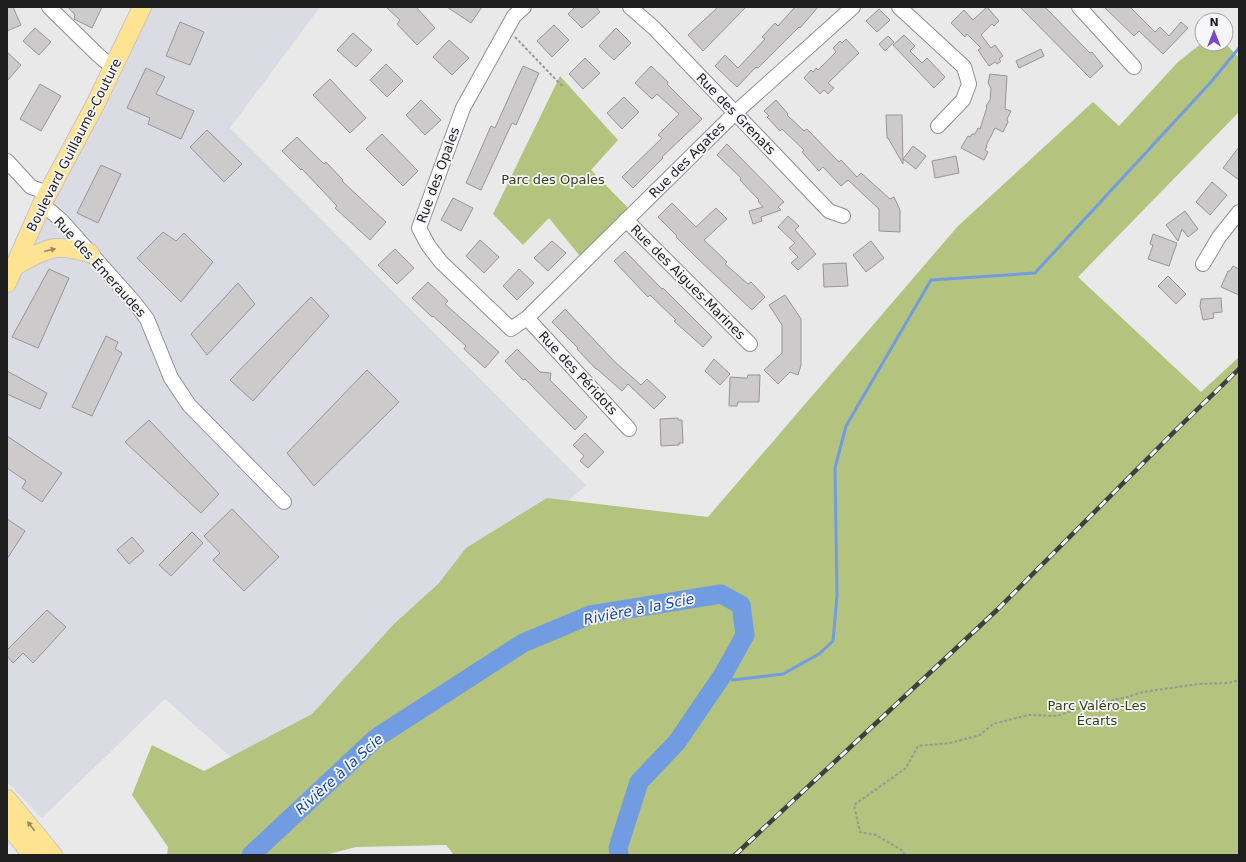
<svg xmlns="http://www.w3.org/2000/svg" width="1246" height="862" font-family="'DejaVu Sans',sans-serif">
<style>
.built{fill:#dbdbe4}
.green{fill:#b4c37d}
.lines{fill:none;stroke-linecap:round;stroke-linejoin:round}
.stream{stroke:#719ce1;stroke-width:3}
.river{stroke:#719ce1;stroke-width:19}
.building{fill:#cccaca;stroke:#979595}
.minor-casing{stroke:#909092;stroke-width:16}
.major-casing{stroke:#c4c4c5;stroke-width:20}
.path{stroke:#989899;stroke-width:2;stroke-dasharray:3 2;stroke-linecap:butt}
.minor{stroke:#fff;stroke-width:14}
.major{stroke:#fee393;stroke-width:18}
.rail-casing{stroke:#3f3f40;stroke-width:4.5}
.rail{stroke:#f6f6f8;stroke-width:3;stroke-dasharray:9;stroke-linecap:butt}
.oneway{fill:#998a5f}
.labels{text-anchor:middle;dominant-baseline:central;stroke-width:3.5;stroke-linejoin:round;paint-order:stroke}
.street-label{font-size:13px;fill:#1e1e1f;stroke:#f6f6f8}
.park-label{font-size:13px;fill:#373e19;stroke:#f6f6f8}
.water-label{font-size:14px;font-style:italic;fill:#144797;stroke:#f6f6f8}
</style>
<rect width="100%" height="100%" fill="#e9e9ea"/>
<!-- built -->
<polygon class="built" points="137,7 320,7 230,128 586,485 377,673 252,776 165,699 42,818 7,782 7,294"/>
<!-- green -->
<g class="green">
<polygon points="1202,43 1202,44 1226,44 1239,58 1239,112 1078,277 1201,392 1239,357 1239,855 454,855 446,845 356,847 325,855 167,855 168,847 132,795 152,745 204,771 312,714 394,624 439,583 466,548 547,498 708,517 958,226 1093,102 1119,126 1178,62"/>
<polygon points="560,76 618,140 591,170 633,213 584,261 549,218 523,245 493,214"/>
</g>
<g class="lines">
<!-- stream -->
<polyline class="stream" points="724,673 733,680 783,674 819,654 833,641 837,596 835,468 846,426 931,280 1035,273 1211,82 1239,48"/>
<!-- river -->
<polyline class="river" points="251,855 376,738 523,643 590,615 721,594 741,605 745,635 724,673 677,742 639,782 618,848 619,855"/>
</g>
<!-- building -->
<g class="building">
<polygon points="7,7 13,7 21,25 7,31"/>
<polygon points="68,7 102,7 92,28 74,19 75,15"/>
<polygon points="386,7 416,7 435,28 417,45 397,24 400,20"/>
<polygon points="447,7 482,7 471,23"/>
<polygon points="575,7 596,7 600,12 582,28 568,14"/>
<polygon points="718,7 746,7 703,51 688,35"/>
<polygon points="795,7 818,7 800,28 799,27 758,68 756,67 737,87 715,66 725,55 738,68 765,39 762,37 775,23 778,26"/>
<polygon points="987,7 999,21 994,26 992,24 981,35 991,48 995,45 1003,56 999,59 1001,61 997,64 995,62 989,66 978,50 981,48 967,34 965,37 951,23 964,10 973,20"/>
<polygon points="1020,7 1045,7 1085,48 1090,53 1092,52 1103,66 1090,78"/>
<polygon points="1104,7 1130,7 1155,32 1160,27 1169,36 1181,22 1188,28 1163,54 1139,31 1134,36"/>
<polygon points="879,9 890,20 877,32 866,21"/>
<polygon points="180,22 204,32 190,65 166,56"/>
<polygon points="554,25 569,40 552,57 537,41"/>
<polygon points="35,28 51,42 39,55 23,41"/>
<polygon points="616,28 631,43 614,60 599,46"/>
<polygon points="353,33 372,50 356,67 337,50"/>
<polygon points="904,35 915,46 910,51 922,63 927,58 945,77 934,88 893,45"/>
<polygon points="888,36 894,42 885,51 879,44"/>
<polygon points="846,39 859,53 828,83 834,88 828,94 824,90 820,94 804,78 811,70 813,72 816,68 818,70 836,52 833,48 840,41 842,43"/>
<polygon points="449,40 469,58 452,75 433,57"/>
<polygon points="1041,49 1044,56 1019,68 1016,61"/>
<polygon points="7,52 21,65 7,81"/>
<polygon points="585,58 600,73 583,89 569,74"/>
<polygon points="386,64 403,81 387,97 370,80"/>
<polygon points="523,66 539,73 516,125 512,123 481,190 466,183 491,126 495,128"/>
<polygon points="651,66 668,82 667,84 702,119 662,157 663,158 633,188 622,177 662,138 658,135 679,114 657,94 652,99 635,83"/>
<polygon points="146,68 165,77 156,94 194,111 181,139 148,124 150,118 127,108"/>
<polygon points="990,74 1007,76 1005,109 1011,111 1007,119 1008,122 1003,132 995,128 986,146 987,146 985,150 988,152 984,160 961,148 968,136 970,137 972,134 975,134 978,128 980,129 987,107 986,106 990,100 991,88 988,83"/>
<polygon points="330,79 366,118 350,133 313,95"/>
<polygon points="40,84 61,96 41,131 20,119"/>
<polygon points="624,97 639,112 622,129 607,113"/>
<polygon points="421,100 441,120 425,135 406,115"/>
<polygon points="776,100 788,114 787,115 804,131 807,129 839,162 841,160 857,177 861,173 890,199 894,197 900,210 900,232 879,231 879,209 848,180 841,186 823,167 819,171 802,152 804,150 782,129 780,131 767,117 769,116 764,111"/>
<polygon points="886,115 902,115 903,164 888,138 887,138"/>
<polygon points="207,130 242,164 224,182 190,147"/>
<polygon points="382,134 418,171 403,186 366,149"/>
<polygon points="297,137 324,164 326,162 343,180 342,181 386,222 370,240 335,208 337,206 302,169 301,170 282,151"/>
<polygon points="727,144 784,202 778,207 781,210 761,217 762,221 753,224 749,211 763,207 758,201 759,200 740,180 741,178 717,155"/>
<polygon points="913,146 926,156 916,169 903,159"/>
<polygon points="1239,147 1239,180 1223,168"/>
<polygon points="956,156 959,173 935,178 932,161"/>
<polygon points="101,165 121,174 98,223 77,213"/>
<polygon points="1212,182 1227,195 1210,215 1196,202"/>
<polygon points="453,198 473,208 461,231 441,220"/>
<polygon points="672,203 696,227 716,208 727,219 704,240 727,262 725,264 748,284 751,282 765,297 752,310 696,257 676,237 677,236 658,217"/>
<polygon points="1185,211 1198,229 1188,237 1182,229 1178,241 1166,225"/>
<polygon points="788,216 799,226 795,230 816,254 798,270 791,263 798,257 789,248 795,243 778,227"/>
<polygon points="163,232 176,241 184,233 213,262 181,302 137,258"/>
<polygon points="1153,234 1177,243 1169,266 1148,259 1153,245 1150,244"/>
<polygon points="480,240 499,257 484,273 466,256"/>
<polygon points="552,241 566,253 548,271 534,258"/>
<polygon points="871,241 884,258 866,272 853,255"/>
<polygon points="395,249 414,268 397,284 378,265"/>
<polygon points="625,251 662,289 663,288 712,337 703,347 674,321 676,320 650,295 648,297 614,261"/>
<polygon points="846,263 848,286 824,287 823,264"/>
<polygon points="1233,266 1239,269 1239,295 1221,287 1228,271 1230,271"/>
<polygon points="49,269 69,278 38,348 12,337"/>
<polygon points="519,269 534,283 517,300 503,286"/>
<polygon points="1168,276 1186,294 1176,304 1158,286"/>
<polygon points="428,282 448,301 445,304 499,352 485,368 464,349 466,346 433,316 432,317 412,298"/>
<polygon points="238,283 255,304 207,355 191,334"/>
<polygon points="785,295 801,319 801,365 798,375 790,372 778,384 764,370 782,353 782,325 769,305"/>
<polygon points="311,297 329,316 253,401 230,380"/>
<polygon points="1221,298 1222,312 1213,313 1214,318 1203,320 1200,306 1201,299"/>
<polygon points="565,309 615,362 641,385 647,379 666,397 654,409 628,384 622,391 597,369 596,369 577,349 578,348 552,322"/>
<polygon points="106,336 118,342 115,349 122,353 92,416 72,407"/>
<polygon points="517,349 540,372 551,373 550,380 587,417 575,430 525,379 523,380 505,361"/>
<polygon points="714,359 730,374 720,385 705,371"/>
<polygon points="367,370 399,402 314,486 287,453"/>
<polygon points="7,371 47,393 40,409 7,394"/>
<polygon points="748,375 760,375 759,402 738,402 737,406 729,406 730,377 747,378"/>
<polygon points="678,418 678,420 682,420 683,443 679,443 679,445 661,446 660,419"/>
<polygon points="149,420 219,494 201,513 125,442"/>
<polygon points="585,433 604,452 588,468 580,461 584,456 573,445"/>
<polygon points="7,436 62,473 42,502 22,488 26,481 7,468"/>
<polygon points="232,509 279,557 244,591 213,560 220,553 204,536"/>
<polygon points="7,519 25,531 7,559"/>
<polygon points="192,532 203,543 171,576 159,565"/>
<polygon points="132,537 144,551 129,564 117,550"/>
<polygon points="47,610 66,627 33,663 23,653 13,663 7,656 7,650"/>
</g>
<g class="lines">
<defs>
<g id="minor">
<polyline points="49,7 97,54 113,68"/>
<polyline points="524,7 514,16 463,108 419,228 428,245 441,262 511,329 527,318 735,113 853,7"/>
<polyline points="630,7 654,28 829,211 843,216"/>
<polyline points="899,7 964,67 969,84 963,100 938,126"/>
<polyline points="1079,7 1134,67"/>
<polyline points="7,161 31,187 48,193"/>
<polyline points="42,204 61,220 134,302 147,319 171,378 189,405 284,502"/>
<polyline points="626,220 750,344"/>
<polyline points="1203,264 1219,237 1239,212"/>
<polyline points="527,318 629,429"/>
</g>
<g id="major">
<path d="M15 266C27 260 41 250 56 248 67 247 79 251 90 253"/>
<polyline points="7,283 42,204 95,105 142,7"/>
<polyline points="7,799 53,855"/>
<polyline points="7,824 32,855"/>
</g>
</defs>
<!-- minor casing -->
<use href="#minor" class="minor-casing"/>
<!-- major casing -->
<use href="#major" class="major-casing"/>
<!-- path -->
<g class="path">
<polyline points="515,37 563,87"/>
<polyline points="904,855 903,851 876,835 860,832 854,805 906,768 918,746 950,743 980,735 993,724 1028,715 1057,716 1080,708 1127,697 1143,692 1198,684 1229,683 1239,680"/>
</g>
<!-- minor -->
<use href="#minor" class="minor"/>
<!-- major -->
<use href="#major" class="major"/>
<defs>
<polyline id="rail" points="735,855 997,610 1177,429 1239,369"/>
</defs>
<!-- rail casing -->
<use href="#rail" class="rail-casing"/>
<!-- rail -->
<use href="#rail" class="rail"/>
</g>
<!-- one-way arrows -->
<defs><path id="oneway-solid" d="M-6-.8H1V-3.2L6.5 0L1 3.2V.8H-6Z"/></defs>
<g class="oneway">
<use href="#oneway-solid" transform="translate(50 250) rotate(-14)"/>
<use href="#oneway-solid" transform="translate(31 826) rotate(-128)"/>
</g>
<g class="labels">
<!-- street labels -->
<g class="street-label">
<text transform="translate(736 114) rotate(46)">Rue des Grenats</text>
<text transform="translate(74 145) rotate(-63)">Boulevard Guillaume-Couture</text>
<text transform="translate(687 160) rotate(-45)">Rue des Agates</text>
<text transform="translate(438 175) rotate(-70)">Rue des Opales</text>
<text transform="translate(100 267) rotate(48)">Rue des Émeraudes</text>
<text transform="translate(688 282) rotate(45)">Rue des Aigues-Marines</text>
<text transform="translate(578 373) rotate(47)">Rue des Péridots</text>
</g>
<!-- park labels -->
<g class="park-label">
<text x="553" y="179">Parc des Opales</text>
<text x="1097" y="705">Parc Valéro-Les<tspan x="1097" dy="15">Écarts</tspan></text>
</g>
<!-- water labels -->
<g class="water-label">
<text transform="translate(639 609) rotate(-11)">Rivière à la Scie</text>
<text transform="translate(339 774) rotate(-42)">Rivière à la Scie</text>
</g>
</g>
<!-- border -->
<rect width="1246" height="862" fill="none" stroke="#1e1e1f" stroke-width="16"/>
<!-- north arrow -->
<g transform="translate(1214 32)"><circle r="19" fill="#f6f6f8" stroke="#a0a0a1"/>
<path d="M0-3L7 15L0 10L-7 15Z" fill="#7a4ac2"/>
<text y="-6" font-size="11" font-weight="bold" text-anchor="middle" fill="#1e1e1f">N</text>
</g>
</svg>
